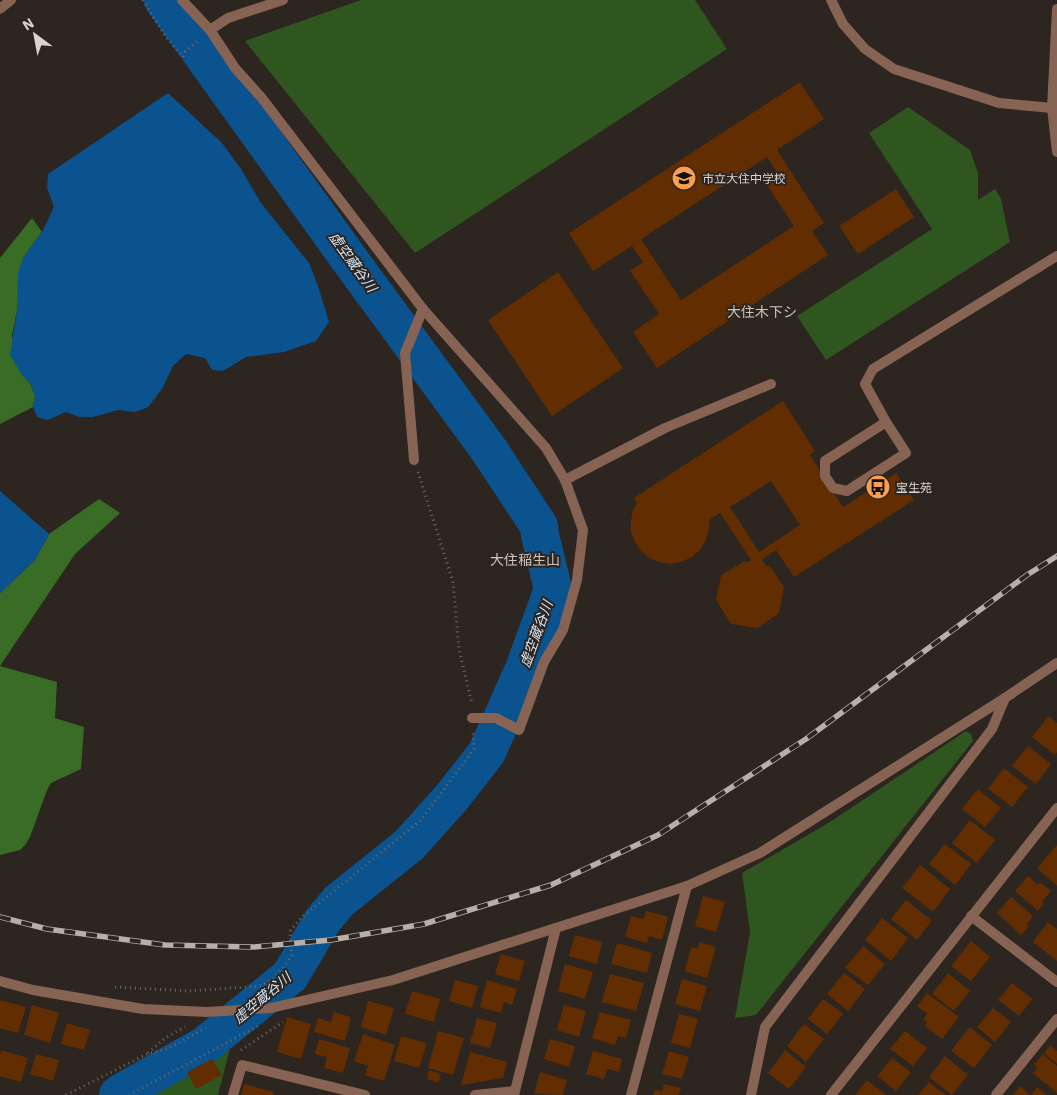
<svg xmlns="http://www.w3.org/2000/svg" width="1057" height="1095" font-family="'IBM Plex Sans','Noto Sans JP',sans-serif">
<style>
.green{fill:#2f561f}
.forest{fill:#396c24}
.water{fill:#0a538e}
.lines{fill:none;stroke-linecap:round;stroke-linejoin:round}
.river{stroke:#0a538e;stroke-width:38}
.building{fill:#622d00;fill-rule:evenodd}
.path{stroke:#6f6864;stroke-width:3;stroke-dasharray:1 4;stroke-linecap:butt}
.service{stroke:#876353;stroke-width:10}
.minor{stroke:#876353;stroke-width:10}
.tertiary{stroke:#876353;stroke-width:10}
.rail-casing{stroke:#b6b0ad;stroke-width:5.5}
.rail{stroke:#2c2520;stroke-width:4;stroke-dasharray:11;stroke-linecap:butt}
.labels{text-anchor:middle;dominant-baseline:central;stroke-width:4;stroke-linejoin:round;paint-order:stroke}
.poi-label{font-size:12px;fill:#dad4d1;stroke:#2c2520;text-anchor:start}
.water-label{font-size:14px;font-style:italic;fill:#d5e5f7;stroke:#2c2520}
.neighbourhood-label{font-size:14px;fill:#cec4be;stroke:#2c2520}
</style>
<rect width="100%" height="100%" fill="#2c2520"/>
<!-- green -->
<g class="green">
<polygon points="361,0 695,0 727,49 415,253 245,41"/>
<polygon points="908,107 970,150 978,173 978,200 995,189 1001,199 1010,242 826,360 797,316 932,229 869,133"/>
<polygon points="966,731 971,734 973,741 756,1015 735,1018 750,932 742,873 830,822"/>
<polygon points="230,1048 218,1095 140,1095"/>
</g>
<!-- forest -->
<g class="forest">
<polygon points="32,218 42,232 23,258 17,310 12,336 20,372 31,385 35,396 33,407 0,424 0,258"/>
<polygon points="99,499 120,513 75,554 0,666 57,682 55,718 84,727 81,769 51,783 47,790 30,837 25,845 20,850 0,855 0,593 35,560 49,534"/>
</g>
<!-- water -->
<g class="water">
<polygon points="168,93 222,143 241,169 261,203 309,263 318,286 329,322 316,341 284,352 246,357 223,371 212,370 205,358 186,354 173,366 162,389 148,407 135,412 118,410 93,417 79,417 66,412 48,420 37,417 33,407 35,396 31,385 20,372 10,355 17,310 18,274 23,258 42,232 54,207 47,188 48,174"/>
<polygon points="0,491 49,534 35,560 0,593"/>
</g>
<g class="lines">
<!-- river -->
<polyline class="river" points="118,1095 122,1092 205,1045 290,976 323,920 339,901 409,845 452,797 487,752 524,669 553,589 540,535 539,526 489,450 352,263 163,0"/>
</g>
<!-- building -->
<g class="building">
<path d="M800 82 824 119 777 150 824 223 812 231 828 255 657 368 633 332 659 314 630 271 643 262 632 246 593 271 569 233ZM767 157 776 171 763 179 794 226 681 300 641 239Z"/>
<polygon points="896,189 914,217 858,254 839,226"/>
<polygon points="558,272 623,368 552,416 488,320"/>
<path d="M783 401 815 451 810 455 843 507 896 473 914 500 794 577 776 550 762 560 766 566H770L784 587 779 613 757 628 731 624 716 600 721 575 745 561 748 562 751 560 720 513 709 520V529L706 540 700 550 692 557 681 562 670 564 659 562 649 558 641 551 635 542 631 532V521L633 510 637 503 634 498ZM771 481 800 525 759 552 730 507Z"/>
<polygon points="1049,716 1057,723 1057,752 1055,755 1032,737"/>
<polygon points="1028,746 1051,764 1036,784 1012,766"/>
<polygon points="1004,768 1028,787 1012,807 988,789"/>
<polygon points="978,789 1001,808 985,827 962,809"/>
<polygon points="970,820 995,840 977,863 952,843"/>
<polygon points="945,844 971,864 955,885 929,864"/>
<polygon points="1057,845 1057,886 1037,868"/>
<polygon points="920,865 950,889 933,912 902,888"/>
<polygon points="1028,876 1038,885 1040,882 1051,891 1042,902 1044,904 1038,911 1015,891"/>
<polygon points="703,896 725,902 716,932 695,926"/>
<polygon points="1011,897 1033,916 1027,924 1029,926 1021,935 997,913"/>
<polygon points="906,900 932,921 917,940 891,919"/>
<polygon points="646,911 668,917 662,940 649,936 647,943 625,937 631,916 644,919"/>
<polygon points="882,918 908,938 891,961 865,940"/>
<polygon points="1048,922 1057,929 1057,961 1033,942"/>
<polygon points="575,935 602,942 597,964 569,956"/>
<polygon points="971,941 990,957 971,981 951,966"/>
<polygon points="699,942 716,947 707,978 685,971 691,947 698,949"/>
<polygon points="617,943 652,953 647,973 611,964"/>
<polygon points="863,946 885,964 868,985 845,968"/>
<polygon points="501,954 525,961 519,981 495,974"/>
<polygon points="565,964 593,972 585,999 558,991"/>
<polygon points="844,973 865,989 848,1011 827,994"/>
<polygon points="948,973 970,991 954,1011 932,994"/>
<polygon points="610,974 644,983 636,1011 602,1002"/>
<polygon points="682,979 707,986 700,1011 675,1004"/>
<polygon points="455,980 478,986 472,1008 449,1001"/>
<polygon points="487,980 517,989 512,1005 504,1002 501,1013 480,1007"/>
<polygon points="1012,983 1033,999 1019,1016 998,1000"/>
<polygon points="412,991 440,999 434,1022 405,1014"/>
<polygon points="927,993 959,1017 942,1039 925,1026 927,1022 923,1020 927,1014 917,1006"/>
<polygon points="823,999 843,1014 827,1034 808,1019"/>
<polygon points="0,1000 26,1007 18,1033 0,1028"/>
<polygon points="368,1001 394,1008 386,1035 361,1027"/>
<polygon points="32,1005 59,1013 50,1043 24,1035"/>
<polygon points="564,1005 586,1011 579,1037 557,1030"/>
<polygon points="993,1008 1011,1022 995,1042 977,1027"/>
<polygon points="334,1012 351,1017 345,1041 314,1032 318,1018 331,1022"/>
<polygon points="600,1012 631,1020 626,1038 618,1036 615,1045 592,1038"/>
<polygon points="679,1014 698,1019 690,1048 671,1043"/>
<polygon points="287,1017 311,1024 301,1059 277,1052"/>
<polygon points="477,1018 497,1023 490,1048 470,1043"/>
<polygon points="67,1023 90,1030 84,1050 61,1044"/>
<polygon points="804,1024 824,1039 806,1062 787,1046"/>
<polygon points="970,1027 992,1045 974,1068 951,1051"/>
<polygon points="438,1031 464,1038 453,1075 428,1068"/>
<polygon points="905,1031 927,1048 913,1066 890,1049"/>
<polygon points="363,1034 395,1045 384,1081 365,1075 368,1066 354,1061"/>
<polygon points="401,1036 427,1043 419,1068 394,1061"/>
<polygon points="319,1039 350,1048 343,1073 324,1068 327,1057 315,1054"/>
<polygon points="550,1039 575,1046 569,1067 544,1059"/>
<polygon points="1050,1045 1057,1051 1057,1064 1044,1053"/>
<polygon points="1,1050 28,1058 21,1082 0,1076 0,1055"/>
<polygon points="785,1050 806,1067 789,1089 768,1073"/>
<polygon points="593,1051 622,1059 619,1072 607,1069 604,1079 586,1074"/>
<polygon points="669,1051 689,1057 682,1079 662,1074"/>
<polygon points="470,1052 507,1062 503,1078 461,1085"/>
<polygon points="36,1054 59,1060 53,1081 30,1074"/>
<polygon points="1043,1054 1057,1066 1057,1093 1033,1073 1037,1068 1034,1065"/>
<polygon points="945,1056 968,1075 952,1095 929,1077"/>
<polygon points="892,1058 911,1072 896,1091 877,1076"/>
<polygon points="212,1059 222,1075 196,1089 187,1072"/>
<polygon points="429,1070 441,1074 438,1083 427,1079"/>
<polygon points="540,1072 567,1080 563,1095 534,1094"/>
<polygon points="867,1080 886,1095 855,1095"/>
<polygon points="929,1082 946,1095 918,1095"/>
<polygon points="244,1084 274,1092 273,1095 241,1095"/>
<polygon points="664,1084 681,1088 679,1095 653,1095 655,1089 662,1092"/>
<polygon points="1020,1086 1030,1095 1013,1095"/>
<polygon points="1037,1087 1047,1095 1031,1095"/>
</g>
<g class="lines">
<!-- path -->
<g class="path">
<polyline points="143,0 165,36 183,57 185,52 200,39"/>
<polyline points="418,472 453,582 459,649 472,704"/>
<polyline points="115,987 189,991 261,986 274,978 289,960 292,955 290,931 301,918 421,820 474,749 473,733"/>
<polyline points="241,1050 283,1022"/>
<polyline points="148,1053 165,1038 185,1027"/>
<polyline points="66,1095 147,1054 167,1049 206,1028"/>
<polyline points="129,1095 260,1025"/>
</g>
<!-- service -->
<g class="service">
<polyline points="423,309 546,448 565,480 665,428 771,384"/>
<polyline points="886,422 825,461 825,476 833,488 847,491 906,453 886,422 865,384 873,369 1057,256"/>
<polyline points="472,718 496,718 519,730 544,662 563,630 577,580 583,530 565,480"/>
</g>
<!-- minor -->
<g class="minor">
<polyline points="182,0 210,30 235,68 261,97 423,309 405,353 414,460"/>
<polyline points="831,0 843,24 865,49 894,69 999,103 1052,108"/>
<polyline points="0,9 11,0"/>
<polyline points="210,30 228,18 283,0"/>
<polyline points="971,916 1057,982"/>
<polyline points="0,981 33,990 143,1009 207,1012 271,1008 393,980 687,886 760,853 1005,698 1057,663"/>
<polyline points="233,1095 242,1065 365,1095"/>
<polyline points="475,1095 515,1091"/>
<polyline points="514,1095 556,928"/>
<polyline points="631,1095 687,886"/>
<polyline points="751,1095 765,1027 992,729 1005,698"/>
<polyline points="831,1095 1057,808"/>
<polyline points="996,1095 1057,1019"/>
</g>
<!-- tertiary -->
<polyline class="tertiary" points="1057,9 1052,108 1057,152"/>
<defs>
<polyline id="rail" points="0,917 47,929 165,945 253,947 331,940 424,924 551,885 658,835 806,739 1027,575 1057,556"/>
</defs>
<!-- rail casing -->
<use href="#rail" class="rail-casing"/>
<!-- rail -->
<use href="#rail" class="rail"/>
</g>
<!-- icons -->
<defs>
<symbol id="school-disc" viewBox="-11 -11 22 22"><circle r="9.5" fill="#fa9f50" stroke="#2c2520"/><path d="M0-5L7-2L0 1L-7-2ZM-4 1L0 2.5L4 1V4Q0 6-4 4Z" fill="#111"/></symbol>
<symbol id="bus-disc" viewBox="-11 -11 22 22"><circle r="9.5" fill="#fa9f50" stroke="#2c2520"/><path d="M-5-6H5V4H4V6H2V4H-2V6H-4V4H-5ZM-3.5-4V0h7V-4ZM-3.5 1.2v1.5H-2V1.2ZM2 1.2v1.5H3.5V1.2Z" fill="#111"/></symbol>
</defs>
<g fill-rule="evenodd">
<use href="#school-disc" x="670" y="164" width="28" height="28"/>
<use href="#bus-disc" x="864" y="473" width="28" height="28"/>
</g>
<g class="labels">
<!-- poi labels -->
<g class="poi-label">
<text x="702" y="178">市立大住中学校</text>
<text x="896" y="487">宝生苑</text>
</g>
<!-- water labels -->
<g class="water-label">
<text transform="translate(353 262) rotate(54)">虚空蔵谷川</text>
<text transform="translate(536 634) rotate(-70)">虚空蔵谷川</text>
<text transform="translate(262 998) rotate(-40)">虚空蔵谷川</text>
</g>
<!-- neighbourhood labels -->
<g class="neighbourhood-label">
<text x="762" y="312">大住木下シ</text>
<text x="525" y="560">大住稲生山</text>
</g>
</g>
<!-- north arrow -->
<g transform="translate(35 35) rotate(328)" stroke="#2c2520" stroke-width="4" paint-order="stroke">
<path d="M0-4L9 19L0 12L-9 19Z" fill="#dad4d1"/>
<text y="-8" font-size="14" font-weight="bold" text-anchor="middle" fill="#dad4d1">N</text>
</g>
</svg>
